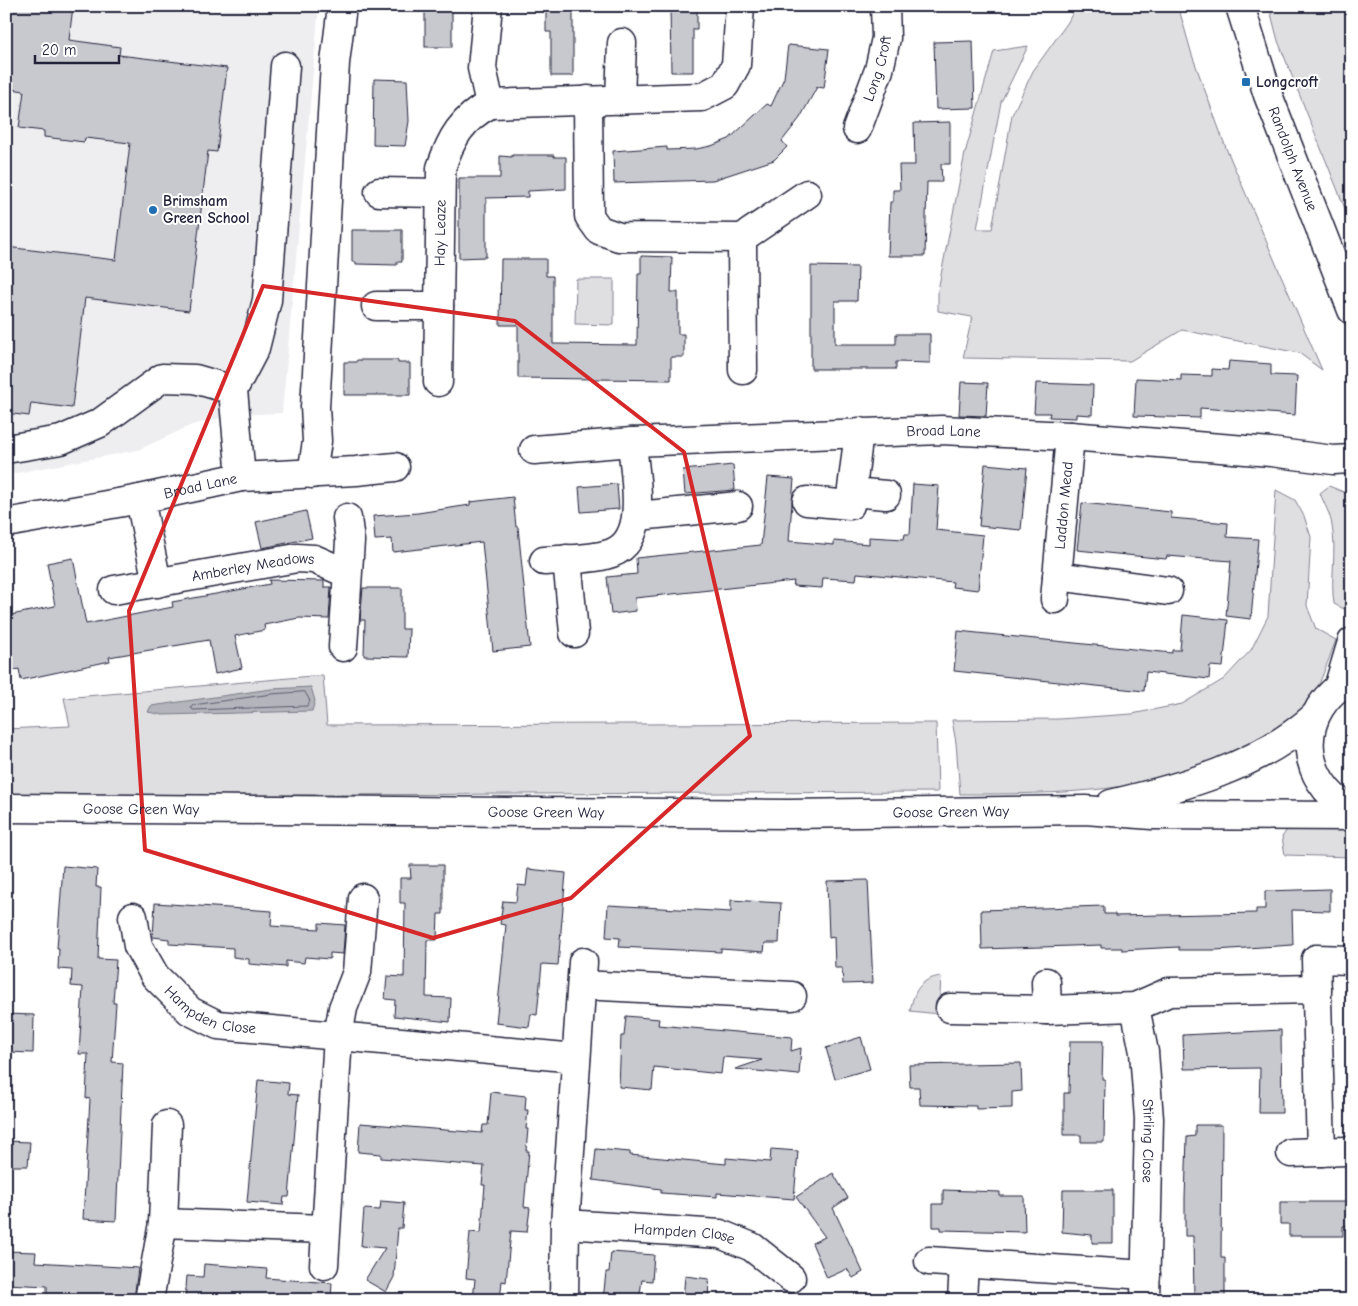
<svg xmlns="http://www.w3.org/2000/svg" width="1358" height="1306" font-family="'Comic Neue',sans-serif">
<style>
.built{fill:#eeeef1}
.green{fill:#dfdfe2;stroke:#80808e}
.water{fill:#b4b4bc;stroke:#7a7a88}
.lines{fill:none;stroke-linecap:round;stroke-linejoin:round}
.shore{stroke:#5c5c6f;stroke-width:1}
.building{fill:#c8c8cf;stroke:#22223b}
.minor-casing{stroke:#22223b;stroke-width:31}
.major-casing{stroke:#22223b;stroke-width:31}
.minor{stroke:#fff;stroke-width:28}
.major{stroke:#fff;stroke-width:28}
.marked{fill:none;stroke:#d62828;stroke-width:4;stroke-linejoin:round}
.poi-dot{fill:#1f6fb2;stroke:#fff;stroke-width:2}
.labels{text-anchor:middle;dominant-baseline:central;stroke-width:4;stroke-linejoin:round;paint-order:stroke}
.street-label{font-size:15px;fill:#22223b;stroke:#fff}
.poi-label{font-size:15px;font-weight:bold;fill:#22223b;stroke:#fff;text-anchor:start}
</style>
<rect width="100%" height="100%" fill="#fff"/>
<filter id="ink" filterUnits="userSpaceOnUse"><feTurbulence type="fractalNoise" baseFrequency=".02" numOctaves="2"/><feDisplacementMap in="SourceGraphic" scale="10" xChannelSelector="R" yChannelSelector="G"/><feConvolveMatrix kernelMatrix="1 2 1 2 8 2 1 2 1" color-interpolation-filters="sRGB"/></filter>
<g filter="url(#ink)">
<!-- built -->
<polygon class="built" points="6,6 319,6 282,413 234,415 192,425 138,450 6,475"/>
<!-- green -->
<g class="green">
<polygon points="1076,6 1177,6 1179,9 1192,55 1226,148 1322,370 1299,353 1182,330 1130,361 963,358 972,317 938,311 938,290 965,153 994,51 1028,46 1001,102 977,229 992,229 1012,115 1033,71 1068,22"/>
<polygon points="1269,6 1352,6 1352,226 1278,41"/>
<polygon points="576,279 614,279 614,325 575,324"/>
<path d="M1329 486 1346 493 1352 503V574L1344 609 1334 604C1330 578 1337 552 1332 526 1331 515 1324 504 1320 493Z"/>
<path d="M1276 490 1295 500 1304 516 1311 537 1307 606 1316 629 1336 640C1329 658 1315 700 1303 713 1287 729 1267 740 1246 750 1156 794 1058 794 960 794L956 743 952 720 1059 719 1132 714 1182 704 1224 679 1251 650 1268 616Z"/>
<polygon points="323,675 327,725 936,723 938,792 113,796 6,794 6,729 70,726 64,698"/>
<polygon points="1294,820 1352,823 1352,857 1285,855 1282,837"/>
<path d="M941 976 939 1014 910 1011C914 992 919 979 941 976Z"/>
</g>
<!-- water -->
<polygon class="water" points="311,687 315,701 312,711 163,715 148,712 151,706 271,689"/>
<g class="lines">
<!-- shore -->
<polygon class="shore" points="305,692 310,701 307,706 193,710 191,708 193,705 272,694"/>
</g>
<!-- building -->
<g class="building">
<polygon points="6,6 73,6 69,40 120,47 119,55 227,68 217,152 208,151 189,311 85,298 72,408 31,403 29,416 6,413 6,247 116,260 130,143 85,138 84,142 44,137 44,131 19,128 24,91 6,88"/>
<rect x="425" y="6" width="27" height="41"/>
<polygon points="546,6 573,6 573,76 551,76 551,32 546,32"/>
<polygon points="670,6 697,6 697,29 693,29 693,72 671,72"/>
<polygon points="973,41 975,108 936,109 934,42"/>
<polygon points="788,45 829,49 824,88 817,87 800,118 782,141 787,147 774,160 713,180 614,183 613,151 667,147 667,150 696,149 711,146 729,139 767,104 771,106 784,78"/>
<polygon points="374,79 407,80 409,121 405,146 373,145"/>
<polygon points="950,122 950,164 941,164 942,182 927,182 925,256 888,256 890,202 893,202 893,190 900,190 899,165 915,165 914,123"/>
<polygon points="512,155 554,155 554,157 566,157 566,189 528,191 528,197 486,198 486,257 459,258 459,178 500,178 500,156 512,157"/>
<polygon points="352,230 402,230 402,262 397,262 397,265 356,264 356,262 352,262"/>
<polygon points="641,256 672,257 671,292 678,292 678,334 684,334 684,357 671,357 671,380 518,378 518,325 500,325 501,259 546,259 546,276 553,276 553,344 637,345 638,274 641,274"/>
<polygon points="811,266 858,267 857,301 835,301 835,344 896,344 896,334 930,334 930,363 896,362 896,369 811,369"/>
<polygon points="357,360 398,360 398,363 410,363 410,395 344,395 344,362 356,362"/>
<polygon points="1229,361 1271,364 1271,375 1297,376 1295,415 1200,408 1200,418 1134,416 1136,378 1181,380 1181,375 1212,376 1212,369 1228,370"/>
<polygon points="961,382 988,383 986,416 959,415"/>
<polygon points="1036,383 1093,385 1092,415 1076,414 1076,418 1049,417 1050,413 1034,413"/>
<polygon points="985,464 1027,468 1021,530 979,526"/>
<polygon points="733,465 735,490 685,494 683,470"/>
<polygon points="768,477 794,479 789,541 834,545 834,541 869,544 869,537 904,539 905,534 910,534 913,484 939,486 936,530 983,535 978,590 952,587 953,582 857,573 856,580 823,578 822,588 793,586 794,581 635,598 636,611 611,614 607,577 637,574 636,558 761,545"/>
<polygon points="617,484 619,509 581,512 579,487"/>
<polygon points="513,497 516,527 518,527 530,647 493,651 482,542 393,552 392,539 375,540 373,516 418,513 470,505 470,502"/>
<polygon points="1082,503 1171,512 1171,518 1228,523 1227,537 1258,539 1251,619 1226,616 1231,561 1167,556 1166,559 1077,550"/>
<polygon points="306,511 312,538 262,548 256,522"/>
<polygon points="73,558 86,624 173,607 172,602 270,584 269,580 324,581 324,587 331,587 329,619 299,618 264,625 265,630 235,636 242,668 215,674 209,640 109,657 110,661 21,680 19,669 6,672 6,616 55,606 47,563"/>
<polygon points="363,588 402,588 402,629 409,629 408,657 364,656 365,620 360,620"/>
<polygon points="1183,615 1228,620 1223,667 1210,666 1209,679 1146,672 1144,691 954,671 958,631 1172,653 1172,650 1180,650"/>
<polygon points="410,865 443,865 443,914 438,914 437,940 427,940 426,997 451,998 450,1022 394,1016 395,1000 385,999 387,976 404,977 405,903 400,903 400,878 411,878"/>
<polygon points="63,866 97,869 96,887 101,887 98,959 116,960 113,1003 116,1003 112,1062 123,1063 116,1221 83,1219 90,1099 86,1098 88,1054 79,1054 83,987 71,986 72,970 58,969 59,948 57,948"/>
<polygon points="528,869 566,873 558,965 542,964 537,1015 531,1014 529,1027 496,1023 506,925 500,924 503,901 516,902 518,885 526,886"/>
<polygon points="868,880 873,983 843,984 842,968 835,968 834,937 829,938 827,881"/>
<polygon points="1330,889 1330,911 1292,910 1293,945 1215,950 1179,950 1179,947 1122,950 1122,948 1101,948 1101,945 982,949 981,910 1104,906 1104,914 1115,914 1115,916 1256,913 1256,909 1265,909 1265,891"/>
<polygon points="731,900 781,903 779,943 765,943 764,952 721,949 721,952 619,947 620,938 606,937 608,905 731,912"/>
<polygon points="155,903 272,911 271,926 319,929 319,923 345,925 343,954 330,953 330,959 305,957 304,963 286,961 286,967 249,964 249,959 233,957 233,948 169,944 169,939 153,937"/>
<polygon points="6,1014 34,1015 33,1053 6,1052"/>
<polygon points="626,1016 659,1019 658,1025 792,1037 791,1051 801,1048 799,1075 735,1069 762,1060 723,1057 721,1074 654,1067 652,1090 619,1087 621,1036 624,1036"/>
<polygon points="1281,1030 1282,1113 1259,1113 1260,1068 1184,1069 1183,1035"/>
<polygon points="861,1037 870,1069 835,1079 826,1048"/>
<polygon points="1070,1041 1103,1041 1102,1079 1105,1079 1104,1142 1081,1142 1081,1135 1064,1135 1064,1093 1069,1093"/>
<polygon points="1021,1063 1022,1091 1012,1092 1012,1108 976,1109 976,1106 920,1105 919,1087 910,1087 909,1065"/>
<polygon points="258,1080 289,1083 288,1094 298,1095 289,1197 284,1197 283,1205 247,1202"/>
<polygon points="491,1092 526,1096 525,1110 528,1110 526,1129 528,1129 526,1151 529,1151 524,1207 530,1208 527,1232 511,1231 506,1282 502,1281 500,1300 473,1300 475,1279 466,1278 470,1232 481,1233 485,1185 482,1185 484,1166 381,1158 381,1154 358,1152 360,1123 482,1133 483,1125 488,1125"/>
<polygon points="1195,1125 1222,1125 1221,1258 1225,1258 1225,1300 1194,1300 1193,1236 1185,1236 1185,1198 1187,1137 1195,1136"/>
<polygon points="6,1141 30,1142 28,1166 6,1166"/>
<polygon points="596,1149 630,1152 630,1155 726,1164 726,1158 770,1162 771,1149 798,1151 794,1199 717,1193 717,1197 661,1193 661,1189 593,1180"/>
<polygon points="833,1173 848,1198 833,1208 863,1272 853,1278 847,1269 827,1278 812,1243 825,1237 796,1197"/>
<polygon points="943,1190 1000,1192 1000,1196 1024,1196 1025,1232 941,1230 941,1227 933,1227 933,1204 943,1204"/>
<polygon points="1063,1190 1113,1190 1113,1243 1092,1243 1092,1235 1062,1232"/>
<polygon points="381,1201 404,1203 402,1228 398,1228 394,1277 386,1292 365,1280 385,1248 361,1246 364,1209 380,1210"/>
<polygon points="1280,1202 1352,1202 1352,1226 1343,1226 1343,1236 1289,1236 1289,1224 1280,1224"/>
<polygon points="6,1251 36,1252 35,1262 138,1268 134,1300 47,1298 47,1286 6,1284"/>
<polygon points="611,1252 654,1255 652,1281 642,1280 639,1300 603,1300 606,1272 609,1272"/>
<polygon points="204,1264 267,1269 266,1278 332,1283 331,1300 185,1300 187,1276 203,1277"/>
<polygon points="685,1276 709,1279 708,1300 683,1300"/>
</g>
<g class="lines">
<defs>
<g id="minor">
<polyline points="488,6 482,68 490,104"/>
<path id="s1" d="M1240 6 1268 95 1352 310"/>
<polyline points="588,100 589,216 599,230 619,237 742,238 807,194"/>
<polyline points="620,100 622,43"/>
<path id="s2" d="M857 129 879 70 886 38 885 6"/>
<polyline points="379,192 440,193"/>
<polyline points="742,238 743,370"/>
<polyline points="376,306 439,306"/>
<path id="s3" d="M438 382 441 168C451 138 462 119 490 104L702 97 725 85 736 65 740 6"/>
<polyline points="6,449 61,440 100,423 162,378 195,379 233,390"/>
<path id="s4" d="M534 450 632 442 941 430 1070 436 1271 452 1333 460 1352 459"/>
<polyline points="312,474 317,441 315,407 335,63 342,6"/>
<polyline points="241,477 233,390 255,348 267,300 285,66"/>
<polyline points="852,492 886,495"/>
<polyline points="140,499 157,583"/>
<polyline points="807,501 850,505 859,432"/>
<polyline points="638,516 738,506"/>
<path id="s5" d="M6 523 140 499 241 477 356 471 395 467"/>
<polyline points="567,559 574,633"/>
<path d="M544 561C564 559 586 560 605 555 652 545 634 476 632 442"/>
<polyline points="1057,576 1168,591"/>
<path id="s6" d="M114 590 297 558 314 559 346 573"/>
<path id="s7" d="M1055 599 1070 436"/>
<polyline points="343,647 350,541 347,518"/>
<polyline points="1339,685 1352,642"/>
<path id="s8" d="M133 917 138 946 155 976 190 1011 218 1025 576 1058"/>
<polyline points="1046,982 1047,1010"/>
<polyline points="582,985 792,996"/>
<path id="s9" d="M1135 1007 1144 1052 1149 1119 1145 1300"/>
<polyline points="950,1008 1047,1010 1135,1007 1169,992 1317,989"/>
<polyline points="1321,1152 1316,959 1352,960"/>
<polyline points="1291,1153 1346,1151"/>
<polyline points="163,1223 325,1229"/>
<path id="s10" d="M565 1224 720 1234 752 1247 791 1278"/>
<polyline points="929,1261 1146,1275"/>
<polyline points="324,1265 338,1036 343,1008 357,972 363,898"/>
<polyline points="149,1300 163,1223 167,1125"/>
<polyline points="564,1300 565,1224 583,962"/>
<polyline points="962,1300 964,1264"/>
</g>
<g id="major">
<path d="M1352 679C1295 708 1296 780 1352 810"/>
<path d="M1111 804C1183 787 1258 767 1314 717"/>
<path id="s11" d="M6 808 789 814 1085 810 1152 815 1352 816"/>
</g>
</defs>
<!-- minor casing -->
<use href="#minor" class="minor-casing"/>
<!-- major casing -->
<use href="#major" class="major-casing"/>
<!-- minor -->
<use href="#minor" class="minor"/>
<!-- major -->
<use href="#major" class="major"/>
</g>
</g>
<!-- marked area -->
<path class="marked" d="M263 286 515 321 684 452 750 736 571 898 433 938 145 850 129 611Z"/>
<!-- markers -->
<g class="poi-dot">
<rect x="1241" y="77" width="10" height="10" rx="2.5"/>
<circle cx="153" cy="210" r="5"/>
</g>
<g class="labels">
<!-- street labels -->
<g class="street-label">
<text stroke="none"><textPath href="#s2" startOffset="64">Long Croft</textPath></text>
<text stroke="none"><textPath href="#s1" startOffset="162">Randolph Avenue</textPath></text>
<text stroke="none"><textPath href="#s3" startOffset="149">Hay Leaze</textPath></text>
<text stroke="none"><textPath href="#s4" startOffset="410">Broad Lane</textPath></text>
<text stroke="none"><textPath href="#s5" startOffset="198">Broad Lane</textPath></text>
<text stroke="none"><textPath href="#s7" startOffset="94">Laddon Mead</textPath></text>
<text stroke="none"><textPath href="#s6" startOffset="141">Amberley Meadows</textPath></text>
<text stroke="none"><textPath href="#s11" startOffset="135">Goose Green Way</textPath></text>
<text stroke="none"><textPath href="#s11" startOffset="540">Goose Green Way</textPath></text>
<text stroke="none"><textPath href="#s11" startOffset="945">Goose Green Way</textPath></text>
<text stroke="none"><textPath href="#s8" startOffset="132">Hampden Close</textPath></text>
<text stroke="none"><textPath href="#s9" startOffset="135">Stirling Close</textPath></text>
<text stroke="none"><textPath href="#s10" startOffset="120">Hampden Close</textPath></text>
</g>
<!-- poi labels -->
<g class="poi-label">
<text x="1256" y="82">Longcroft</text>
<text x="163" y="201">Brimsham<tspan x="163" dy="17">Green School</tspan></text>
</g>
</g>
<!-- margin -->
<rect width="1358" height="1306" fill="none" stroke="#fff" stroke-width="25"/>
<rect x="12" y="12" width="1333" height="1281" fill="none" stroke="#22223b" stroke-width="2" filter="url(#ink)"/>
<!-- scale -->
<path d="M35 55v8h84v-8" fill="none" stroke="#22223b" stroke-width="2.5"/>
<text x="42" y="55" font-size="15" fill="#22223b" stroke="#ffffff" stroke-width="4" paint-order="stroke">20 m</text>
</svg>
